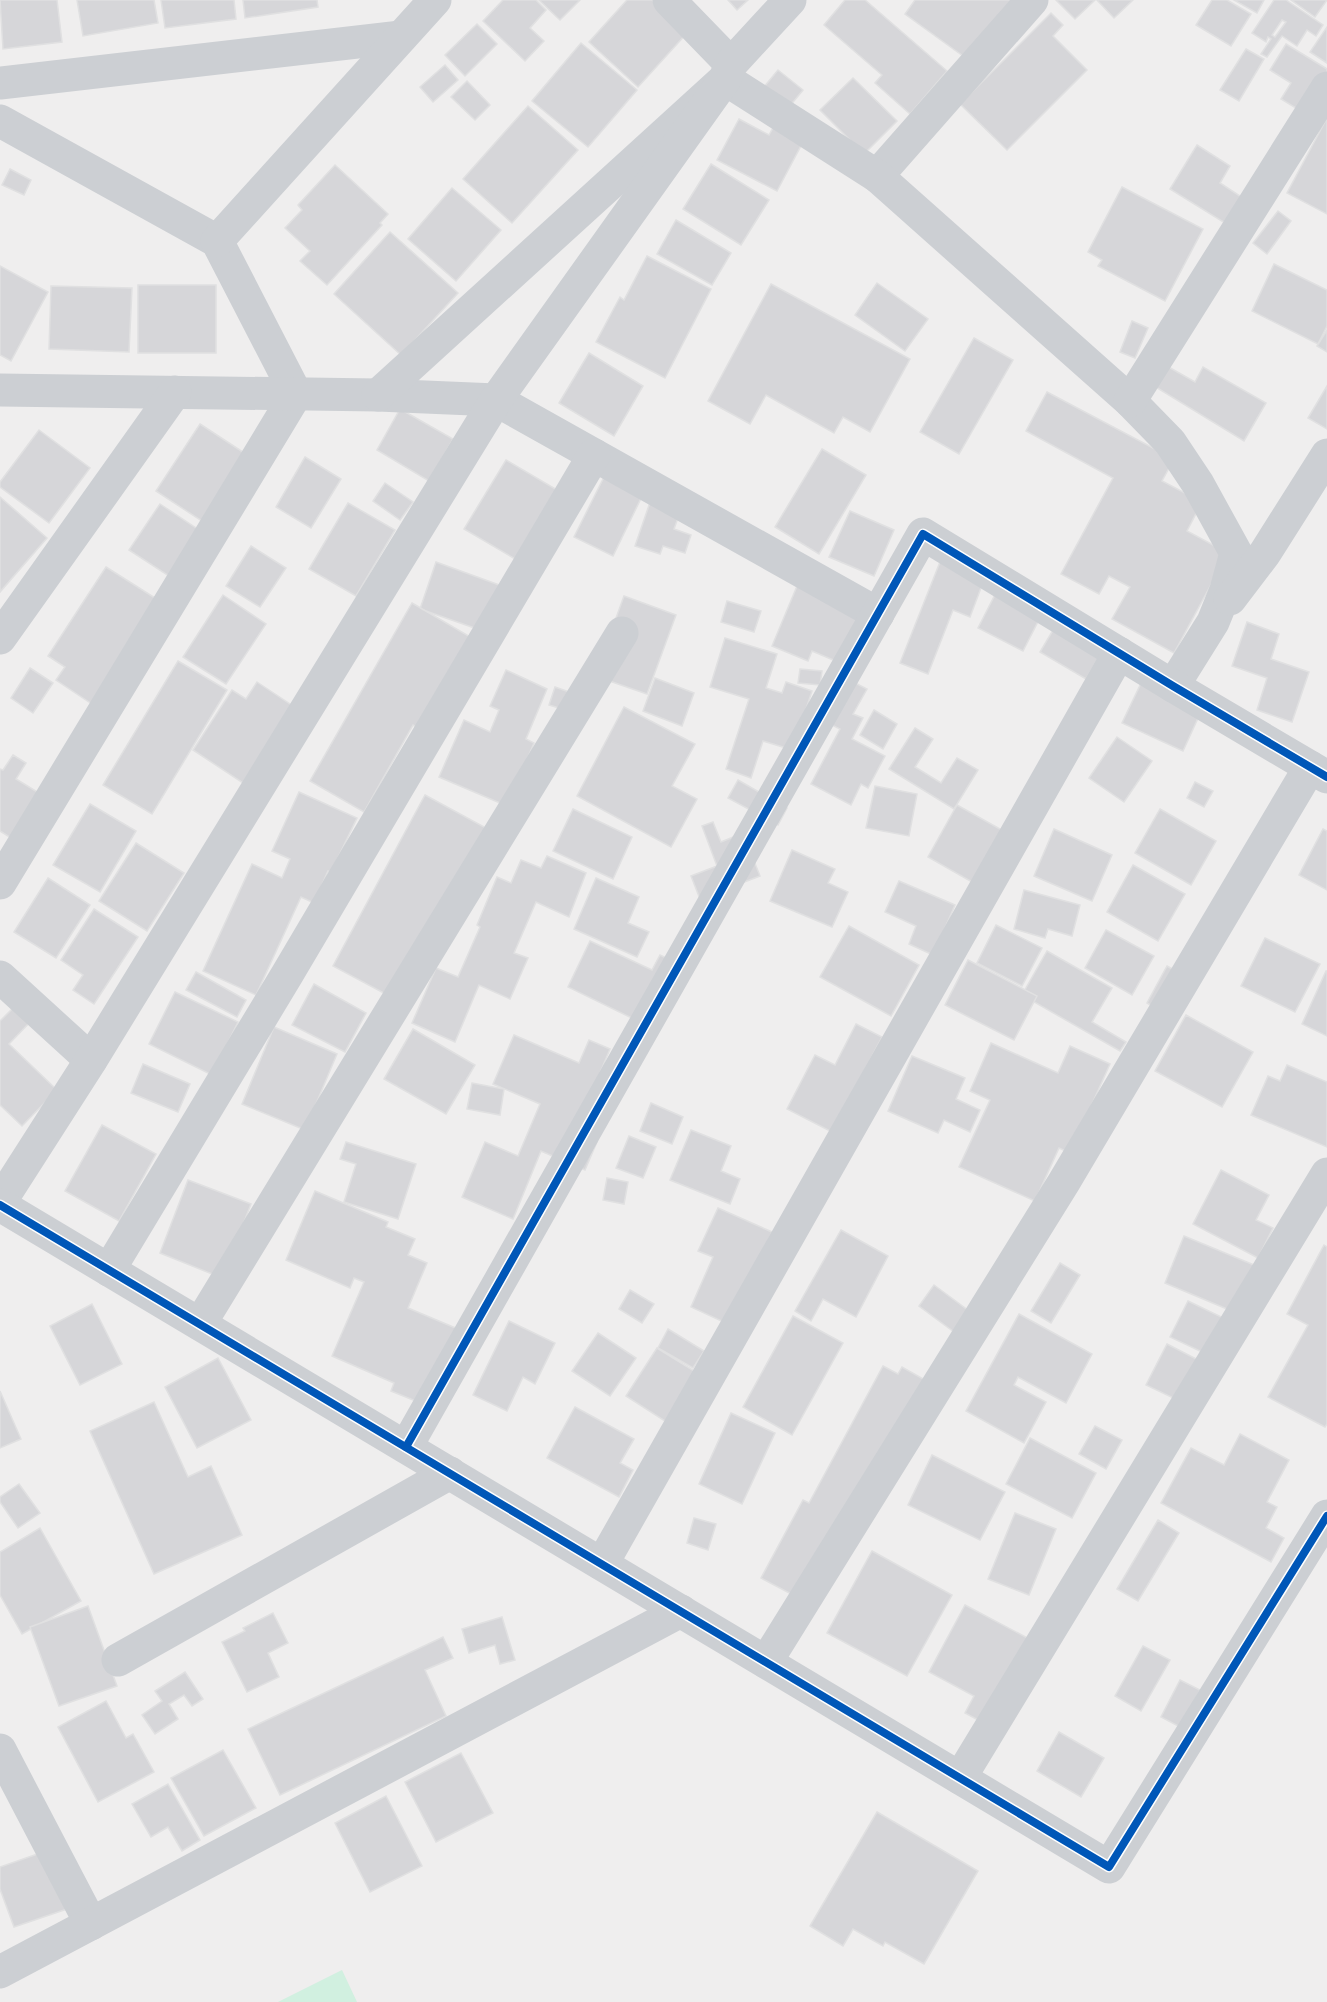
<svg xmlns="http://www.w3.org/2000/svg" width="1327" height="2002" font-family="Helvetica,sans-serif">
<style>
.grass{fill:#d1f0e0}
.building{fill:#d6d6d9;stroke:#e0e0e1;stroke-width:1.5;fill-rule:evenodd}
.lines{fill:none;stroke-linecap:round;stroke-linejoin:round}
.street{stroke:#cccfd3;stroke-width:33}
.cycleway-casing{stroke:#fff;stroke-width:11}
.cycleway{stroke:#0057b8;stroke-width:8}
</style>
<rect width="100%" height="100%" fill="#efeeee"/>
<!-- grass -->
<polygon class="grass" points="342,1970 357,2002 278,2002"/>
<!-- building -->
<g class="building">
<polygon points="0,0 57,0 62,42 3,49"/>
<polygon points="77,0 154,0 158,23 83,36"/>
<polygon points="161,0 234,0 236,19 165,28"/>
<polygon points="243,0 317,0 318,7 245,18"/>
<polygon points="503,0 536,0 546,10 530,28 544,41 525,61 483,21"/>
<polygon points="539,0 580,0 560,20"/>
<polygon points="627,0 652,0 687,33 638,87 589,42"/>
<polygon points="728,0 748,0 737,10"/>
<polygon points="845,0 865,0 947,71 910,114 875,83 882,75 824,25"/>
<polygon points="915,0 1014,0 970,61 905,14"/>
<polygon points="1056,0 1095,0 1075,19"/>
<polygon points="1097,0 1133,0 1114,18"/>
<polygon points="1212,0 1227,0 1251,14 1231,46 1196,25"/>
<polygon points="1234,0 1264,0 1257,13"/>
<path d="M1274 0H1286L1323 25 1316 36 1307 30 1297 46 1282 36 1267 57 1261 54 1271 39 1268 37 1266 42 1252 33ZM1282 20 1286 22 1275 37 1272 35Z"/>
<polygon points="1291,0 1327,0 1315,17"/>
<polygon points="1051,13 1063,25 1053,36 1087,70 1007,150 960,104"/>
<polygon points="477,24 497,44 465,76 445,55"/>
<polygon points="1327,27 1327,63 1310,52"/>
<polygon points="581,43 637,90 588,147 532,101"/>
<polygon points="1286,44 1327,69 1327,75 1304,113 1281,99 1291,83 1270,70"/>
<polygon points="1246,49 1264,59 1239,101 1220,90"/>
<polygon points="445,65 458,80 433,102 420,87"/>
<polygon points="778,70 803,90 789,107 764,87"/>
<polygon points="853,78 897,121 864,154 820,110"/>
<polygon points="467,81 490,105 475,120 451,97"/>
<polygon points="528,106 578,150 512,223 463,179"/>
<polygon points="1327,118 1327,214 1287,193"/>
<polygon points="739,119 769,135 774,126 803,142 777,191 717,160"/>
<polygon points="1197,145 1230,166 1220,183 1249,202 1233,228 1170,189"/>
<polygon points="711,164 769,200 741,245 683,209"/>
<polygon points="335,165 388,214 380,223 382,225 327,285 300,261 310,251 285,228 302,210 298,205"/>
<polygon points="10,169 31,180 24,195 2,185"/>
<polygon points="1122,187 1203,229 1165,301 1098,266 1102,260 1088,252"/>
<polygon points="452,188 501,230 456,281 408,239"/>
<polygon points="1278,211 1291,221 1267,254 1253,243"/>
<polygon points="676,220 731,253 712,285 657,254"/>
<polygon points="390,232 458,293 401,355 334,294"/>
<polygon points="647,256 711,289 665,378 596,342 620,297 624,300"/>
<polygon points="1274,264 1327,290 1327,326 1318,344 1252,311"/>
<polygon points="0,266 48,292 11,361 0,355"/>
<polygon points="877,283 928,319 905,351 855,315"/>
<polygon points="771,284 910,359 870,432 843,417 834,433 766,395 750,424 708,401"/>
<rect x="138" y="285" width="78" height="68"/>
<polygon points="51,286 132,288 129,352 49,349"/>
<polygon points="1132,321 1148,328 1135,358 1120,352"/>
<polygon points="1327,330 1327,352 1317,346"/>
<polygon points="974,338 1013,360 959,454 920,432"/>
<polygon points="589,353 643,386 614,436 559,403"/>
<polygon points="1165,365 1195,382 1203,367 1266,403 1244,441 1154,386"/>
<polygon points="1327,386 1327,429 1308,418"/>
<polygon points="1047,392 1174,459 1162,481 1202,502 1187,531 1228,553 1174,653 1112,619 1130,587 1109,576 1099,594 1061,574 1113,478 1026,431"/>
<polygon points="400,409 453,439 429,481 377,450"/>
<polygon points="200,424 252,458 208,525 156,491"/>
<polygon points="39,430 90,468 49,523 0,487 0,482"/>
<polygon points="822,449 866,475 819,554 775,527"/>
<polygon points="305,457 341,479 311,528 276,507"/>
<polygon points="506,460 564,494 522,563 464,529"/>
<polygon points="608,469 646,488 613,556 574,537"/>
<polygon points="657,482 687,493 674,529 691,535 685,553 663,546 660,554 635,546"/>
<polygon points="385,483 413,502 400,520 373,501"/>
<polygon points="0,497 47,538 0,592"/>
<polygon points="348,503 395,530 356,596 309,569"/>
<polygon points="160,504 202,532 172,578 129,550"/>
<polygon points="850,511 894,530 874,576 829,557"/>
<polygon points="251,546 286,568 260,607 226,586"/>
<polygon points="436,562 502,586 486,632 420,609"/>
<polygon points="940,562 984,580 970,617 953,610 928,674 900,663"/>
<polygon points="106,567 163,603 95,706 56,680 65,667 48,656"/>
<polygon points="805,567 874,596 845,665 812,651 808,661 772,646"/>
<polygon points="1002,581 1047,604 1023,651 978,628"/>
<polygon points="223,595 266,624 226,684 183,657"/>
<polygon points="624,596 676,615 647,694 595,676"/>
<polygon points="727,601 761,611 754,632 721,622"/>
<polygon points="412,603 472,638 418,728 413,725 364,812 310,781"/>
<polygon points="1065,610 1111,636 1086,679 1040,652"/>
<polygon points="1247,622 1279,634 1271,659 1309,672 1292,722 1257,710 1267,678 1232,666"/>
<polygon points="725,638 777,654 766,688 782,693 786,682 812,691 800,727 809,755 763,741 751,778 726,769 749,699 710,687"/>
<polygon points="178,661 227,690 152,814 103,785"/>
<polygon points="30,668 53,683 33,713 11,698"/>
<polygon points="800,669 822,671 820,685 798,683"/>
<polygon points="506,670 547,689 526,739 534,743 507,806 439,777 464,720 490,732 499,710 490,706"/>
<polygon points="834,672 867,689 853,714 863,718 852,739 885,756 868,788 861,784 851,805 811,784 840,729 812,715"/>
<polygon points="1144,677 1204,705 1183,751 1122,723"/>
<polygon points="655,678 694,693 682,726 643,711"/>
<polygon points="257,682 293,706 243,783 193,750 232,690 246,699"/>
<polygon points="555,687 575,694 569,711 549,705"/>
<polygon points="624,707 695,744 672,786 697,799 671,847 577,796"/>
<polygon points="874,710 897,724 883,749 860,735"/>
<polygon points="915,728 933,739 915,767 941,783 957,758 978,770 954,809 889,769"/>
<polygon points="1117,737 1152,761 1124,802 1089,778"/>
<polygon points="13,755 26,763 16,779 39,793 11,838 0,831 0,769 3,770"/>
<polygon points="738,780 787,808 778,825 728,798"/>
<polygon points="1195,782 1213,791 1204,807 1187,798"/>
<polygon points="875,786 917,794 909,836 866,828"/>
<polygon points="299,792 357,818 331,872 328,871 314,903 301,897 256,995 203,971 252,864 282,878 290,859 272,851"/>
<polygon points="425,795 486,828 393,998 333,966"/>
<polygon points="90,804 136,831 100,892 53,865"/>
<polygon points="957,805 1009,834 979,886 928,857"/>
<polygon points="573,809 632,837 613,879 553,851"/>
<polygon points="1160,809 1216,841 1191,885 1135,853"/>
<polygon points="713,822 721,842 743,833 760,876 700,899 691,876 717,866 702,826"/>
<polygon points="1054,829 1112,855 1092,901 1034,876"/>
<polygon points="1323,829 1327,831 1327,890 1299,875"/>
<polygon points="136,843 184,873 147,931 99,901"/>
<polygon points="792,850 835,869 828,883 848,892 832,927 770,901"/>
<polygon points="547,856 586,873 569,917 536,902 514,953 528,958 510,999 479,985 455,1042 412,1023 436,968 458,977 480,927 477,925 497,877 511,883 521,860 541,868"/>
<polygon points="1133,865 1185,894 1158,941 1107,912"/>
<polygon points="48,878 90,905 56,958 14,932"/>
<polygon points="596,878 639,897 628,923 649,932 637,957 574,929"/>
<polygon points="899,881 955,905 933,955 909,944 916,926 885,912"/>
<polygon points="1024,890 1080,905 1072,936 1048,929 1045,938 1014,929"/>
<polygon points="94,909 138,937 94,1004 73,990 83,975 61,960"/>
<polygon points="996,925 1042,948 1022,986 977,963"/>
<polygon points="849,926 919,965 891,1016 820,977"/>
<polygon points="1106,930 1154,956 1132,995 1085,968"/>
<polygon points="1265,938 1320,964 1295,1012 1241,986"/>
<polygon points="590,941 652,970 660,955 688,968 642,1023 568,987"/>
<polygon points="1047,951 1112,988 1092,1022 1126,1042 1120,1051 1022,995"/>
<polygon points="968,960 1037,996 1014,1040 945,1005"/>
<polygon points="1167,966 1194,981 1162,1012 1147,1003"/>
<polygon points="1326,971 1327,971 1327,1036 1302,1024"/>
<polygon points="196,972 246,1000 237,1017 186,990"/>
<polygon points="314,984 366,1013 345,1052 292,1025"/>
<polygon points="175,992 238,1022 212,1075 149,1044"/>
<polygon points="19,1002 35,1017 9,1044 57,1090 22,1126 0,1105 0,1021"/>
<polygon points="1186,1015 1253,1052 1222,1107 1155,1071"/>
<polygon points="856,1024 882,1037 832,1132 787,1109 815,1055 835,1065"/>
<polygon points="274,1027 337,1054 305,1130 242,1104"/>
<polygon points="413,1029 475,1065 446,1114 384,1079"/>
<polygon points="514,1035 579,1063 589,1040 610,1049 575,1132 597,1142 585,1170 541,1151 513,1219 462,1197 485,1142 518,1156 540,1104 493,1084"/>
<polygon points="991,1043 1058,1073 1070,1046 1110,1064 1070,1153 1059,1148 1035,1201 959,1167 990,1100 970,1091"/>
<polygon points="912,1056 965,1078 956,1099 980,1110 970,1132 944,1120 938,1133 888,1111"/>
<polygon points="143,1064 190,1084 178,1112 131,1093"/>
<polygon points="1287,1065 1327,1082 1327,1147 1251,1115 1268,1076 1280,1081"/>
<polygon points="472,1083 504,1089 500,1115 467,1109"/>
<polygon points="651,1103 683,1117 672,1144 640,1131"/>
<polygon points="102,1125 156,1154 119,1221 65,1191"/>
<polygon points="691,1130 731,1146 721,1171 740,1179 730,1204 670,1180"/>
<polygon points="629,1136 656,1147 643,1178 616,1168"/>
<polygon points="346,1142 416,1164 398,1219 344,1202 356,1164 340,1159"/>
<polygon points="1221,1170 1269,1195 1256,1220 1273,1228 1258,1258 1193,1224"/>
<polygon points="607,1178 628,1182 624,1204 603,1200"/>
<polygon points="188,1180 251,1204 222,1278 160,1253"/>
<polygon points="315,1191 388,1222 386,1227 415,1239 408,1255 427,1263 408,1308 465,1332 433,1408 391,1391 394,1383 332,1356 364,1282 354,1278 350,1288 286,1260"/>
<polygon points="718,1208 772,1232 730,1325 691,1307 713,1257 698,1251"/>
<polygon points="841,1230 888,1256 856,1317 823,1299 811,1321 795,1311"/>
<polygon points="1184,1236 1266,1270 1246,1317 1165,1283"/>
<polygon points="1324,1245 1327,1247 1327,1424 1325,1427 1268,1397 1308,1325 1287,1314"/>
<polygon points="1060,1263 1080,1275 1051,1323 1031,1311"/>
<polygon points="934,1285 969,1311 954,1332 919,1306"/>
<polygon points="630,1290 654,1304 642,1323 619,1309"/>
<polygon points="1188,1301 1236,1324 1219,1360 1170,1337"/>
<polygon points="92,1304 122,1364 80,1385 50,1326"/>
<polygon points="1019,1314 1092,1354 1066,1403 1018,1377 1014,1385 1046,1402 1024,1443 966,1411"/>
<polygon points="793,1316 843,1343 792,1435 743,1407"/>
<polygon points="509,1321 555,1343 535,1384 523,1377 507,1411 473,1395"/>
<polygon points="668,1329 704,1351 693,1368 658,1348"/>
<polygon points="598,1333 636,1358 610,1396 572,1371"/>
<polygon points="1167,1344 1210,1366 1190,1406 1146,1385"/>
<polygon points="657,1348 699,1374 668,1423 626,1396"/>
<polygon points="218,1358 251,1420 197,1448 165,1387"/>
<polygon points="883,1366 898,1374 902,1367 934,1385 814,1606 761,1578 803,1500 809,1503"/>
<polygon points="0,1391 21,1439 0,1448"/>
<polygon points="154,1402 188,1477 211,1466 242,1535 154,1574 90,1431"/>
<polygon points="575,1407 634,1439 620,1463 633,1470 619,1497 547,1458"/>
<polygon points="731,1413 775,1433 742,1504 699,1484"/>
<polygon points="1095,1426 1122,1440 1106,1469 1079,1454"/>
<polygon points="1240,1434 1289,1460 1267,1502 1277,1507 1266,1528 1284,1538 1271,1562 1161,1503 1191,1448 1224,1465"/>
<polygon points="1030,1438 1096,1473 1072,1518 1006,1484"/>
<polygon points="932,1455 1005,1492 980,1540 908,1505"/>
<polygon points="19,1484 40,1513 18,1528 0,1502 0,1497"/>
<polygon points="1015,1513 1056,1529 1029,1595 988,1579"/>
<polygon points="694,1518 716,1524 708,1550 687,1543"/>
<polygon points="1158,1520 1179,1533 1138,1601 1117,1589"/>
<polygon points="40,1528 81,1601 22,1634 0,1595 0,1552"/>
<polygon points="872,1551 952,1595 907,1676 827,1633"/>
<polygon points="965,1605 1035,1642 989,1726 965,1713 974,1696 929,1672"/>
<polygon points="88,1606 117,1686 59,1706 30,1627"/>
<polygon points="273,1613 288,1643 268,1653 279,1677 247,1692 222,1642 245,1631 243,1628"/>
<polygon points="502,1617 515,1660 500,1664 495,1645 469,1653 462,1629"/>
<polygon points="443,1637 453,1658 425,1670 446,1716 280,1795 248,1729"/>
<polygon points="1143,1646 1170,1660 1141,1711 1115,1696"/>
<polygon points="185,1672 203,1699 192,1706 184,1695 169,1704 178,1719 155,1734 142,1715 162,1701 155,1691"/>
<polygon points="1180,1680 1200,1690 1180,1727 1161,1717"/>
<polygon points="106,1701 126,1738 133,1734 154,1772 98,1802 58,1727"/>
<polygon points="1059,1732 1104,1758 1081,1797 1037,1771"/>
<polygon points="223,1750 256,1808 204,1836 171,1778"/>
<polygon points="461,1753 493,1813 436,1842 405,1782"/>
<polygon points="168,1784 200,1840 182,1851 168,1827 151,1837 132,1804"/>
<polygon points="386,1796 422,1866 370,1892 335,1823"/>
<polygon points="877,1812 978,1871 924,1964 885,1942 883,1946 853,1929 843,1946 810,1926"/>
<polygon points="49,1850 70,1908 14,1927 0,1889 0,1867"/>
</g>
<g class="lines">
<!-- street -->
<g class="street">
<polyline points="669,0 731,64"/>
<polyline points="0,83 401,37"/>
<polyline points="0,121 217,241 296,394 0,883"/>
<polyline points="877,176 1032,0"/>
<polyline points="217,241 435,0"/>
<polyline points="0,390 378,395 496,400 878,614"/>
<polyline points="378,395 725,79 877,176 1130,401 1170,442 1198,484 1236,553 1226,590 1213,622 1173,686"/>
<polyline points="1130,401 1327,88"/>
<polyline points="1230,599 1265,553 1327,455"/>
<polyline points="0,638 175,392"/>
<polyline points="0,977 91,1060"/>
<polyline points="0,1202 91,1060 496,400 725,79 731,64 790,0"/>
<polyline points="0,1205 1109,1867 1327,1516"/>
<polyline points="109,1270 288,973 594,455"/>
<polyline points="200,1324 622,633"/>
<polyline points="406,1447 923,534 1173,686 1327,777"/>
<polyline points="602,1564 1119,653"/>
<polyline points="118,1660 450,1473"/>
<polyline points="766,1662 1064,1182 1310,767"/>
<polyline points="0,1750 91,1924"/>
<polyline points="960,1778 1327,1174"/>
<polyline points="0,1972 681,1611"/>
</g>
<defs>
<g id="cycleway">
<polyline points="0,1205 1109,1867 1327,1516"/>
<polyline points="406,1447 923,534 1173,686 1327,777"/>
</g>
</defs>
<!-- cycleway casing -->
<use href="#cycleway" class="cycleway-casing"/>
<!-- cycleway -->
<use href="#cycleway" class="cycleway"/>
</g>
</svg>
